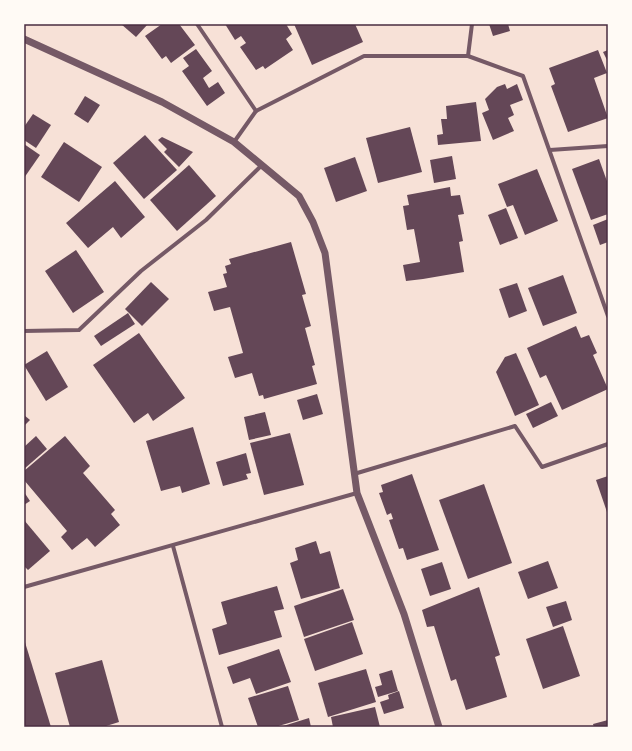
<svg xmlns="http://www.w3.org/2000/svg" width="632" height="751" font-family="'Golos Text',sans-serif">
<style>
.building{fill:#644757}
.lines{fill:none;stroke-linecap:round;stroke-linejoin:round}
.minor{stroke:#755966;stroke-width:4}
.tertiary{stroke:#755966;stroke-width:7}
.neatline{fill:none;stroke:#4a2c40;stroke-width:1.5}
</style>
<rect width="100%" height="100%" fill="#f7e1d7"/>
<!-- building -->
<g class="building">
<polygon points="121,24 148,24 136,37"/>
<polygon points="162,24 179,24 195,45 171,63 166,56 162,59 145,36"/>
<polygon points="225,24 286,24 292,34 286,39 293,50 265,69 263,66 256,70 240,47 246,43 241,36 235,40"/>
<polygon points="294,24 355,24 363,42 312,65"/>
<polygon points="489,24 508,24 510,31 493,36"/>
<polygon points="196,49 212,71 203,78 209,88 218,82 225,93 207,106 182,71 189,66 183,58"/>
<polygon points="598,50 607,73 594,78 608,118 568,132 551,86 555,84 549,68"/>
<polygon points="608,50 608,62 603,52"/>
<polygon points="505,84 507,89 517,84 523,100 510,105 514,115 508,118 514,131 493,140 482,113 489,110 485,99 497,87"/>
<polygon points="85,96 100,105 88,123 74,114"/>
<polygon points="476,102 481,141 438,145 437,135 443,134 441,119 447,119 446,106"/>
<polygon points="33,114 51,125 36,148 24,140 24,127"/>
<polygon points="410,127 422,172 378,183 366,138"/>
<polygon points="145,135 177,170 144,199 113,163"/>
<polygon points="162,137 193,152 179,167 164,152 167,149 158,140"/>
<polygon points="64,142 102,167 79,202 41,177"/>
<polygon points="24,144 40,155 24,178"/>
<polygon points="452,156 456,179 434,183 430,160"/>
<polygon points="355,157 367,191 336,202 324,168"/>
<polygon points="599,159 608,184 608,214 591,220 572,169"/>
<polygon points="189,165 216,196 177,231 150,200"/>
<polygon points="537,169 558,221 525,235 513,205 507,207 498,184"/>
<polygon points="115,181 145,217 121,238 113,227 88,248 66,223"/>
<polygon points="450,187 451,196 460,195 464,214 458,215 463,241 459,242 464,272 423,279 421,267 423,279 406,281 403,265 420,262 414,229 407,230 403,206 409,205 407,195"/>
<polygon points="506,208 518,238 500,245 488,215"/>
<polygon points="608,219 608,242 600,245 593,225"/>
<polygon points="291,242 306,294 302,295 311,326 305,328 315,365 312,366 317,384 264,399 263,395 259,396 252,373 235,378 228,357 243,353 230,307 214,311 208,292 227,287 223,274 227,273 225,266 231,264 229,259"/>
<polygon points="76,250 104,292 73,313 45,271"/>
<polygon points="563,275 577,313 543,326 528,288"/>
<polygon points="151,282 169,299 142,326 125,309"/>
<polygon points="517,283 527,311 509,318 499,289"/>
<polygon points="128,313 135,324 101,346 94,336"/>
<polygon points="576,326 581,338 589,335 597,353 593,355 608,389 562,410 546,375 540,378 527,348"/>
<polygon points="139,333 185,398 153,421 148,413 134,423 93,365"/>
<polygon points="47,351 68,387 46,401 24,365"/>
<polygon points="516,353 539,405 515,416 496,372 505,357"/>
<polygon points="317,394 323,414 303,420 297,400"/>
<polygon points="551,402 558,416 533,428 526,414"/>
<polygon points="265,412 271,435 249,440 244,417"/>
<polygon points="24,415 30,420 24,426"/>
<polygon points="193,427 210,484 182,493 180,486 161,491 146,441"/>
<polygon points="290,433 304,485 264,495 250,443"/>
<polygon points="36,436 47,449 24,469 24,447"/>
<polygon points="65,436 90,466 83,473 115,510 111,514 120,525 95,547 87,538 72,550 61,537 67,531 24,480 24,471"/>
<polygon points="246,453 251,473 246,474 248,479 223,486 216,462"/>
<polygon points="412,474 439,550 407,560 403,548 399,549 389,520 393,519 391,513 387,515 379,493 383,492 381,485"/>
<polygon points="608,476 608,515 596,480"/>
<polygon points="484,484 512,563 468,579 439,500"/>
<polygon points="24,492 30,501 24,505"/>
<polygon points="24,520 50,551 28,570 24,566"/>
<polygon points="316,541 320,554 330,551 340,588 301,599 290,563 298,560 295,548"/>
<polygon points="548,561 558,588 528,599 518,572"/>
<polygon points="442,562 451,589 430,596 421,569"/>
<polygon points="277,586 284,609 274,611 282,637 219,655 212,629 227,624 221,602"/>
<polygon points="479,587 500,655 495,657 507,697 466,710 456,679 451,681 434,626 427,627 422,610"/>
<polygon points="343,589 354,620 304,637 294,606"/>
<polygon points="566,601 572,620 553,627 546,607"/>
<polygon points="352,622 363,654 315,671 304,639"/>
<polygon points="563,626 580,676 543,689 526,639"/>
<polygon points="24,639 51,727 24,727"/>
<polygon points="279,649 291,682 256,694 250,678 233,684 227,667"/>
<polygon points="102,660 119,722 103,727 70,727 55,673"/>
<polygon points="366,669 376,702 328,717 318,683"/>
<polygon points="392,670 398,691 378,697 375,687 382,685 379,674"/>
<polygon points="288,686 299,720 275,727 258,727 248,698"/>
<polygon points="399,691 404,708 384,714 380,702 389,699 388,695"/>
<polygon points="375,707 380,727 333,727 331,717"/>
<polygon points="309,718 311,727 280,727"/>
<polygon points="608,720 608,727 594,727 593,724"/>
</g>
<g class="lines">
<!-- minor -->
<g class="minor">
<polyline points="197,24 256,111"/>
<polyline points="468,56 472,24"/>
<polyline points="234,142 256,111 364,56 468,56 523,76 608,316"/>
<polyline points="550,150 608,146"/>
<polyline points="24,331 79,330 141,271 206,220 262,165"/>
<polyline points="354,474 515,426 542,467 608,444"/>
<polyline points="173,546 222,727"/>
<polyline points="24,587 357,493"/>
</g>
<!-- tertiary -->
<polyline class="tertiary" points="24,39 162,102 234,142 299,196 313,222 325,253 357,493 404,614 439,727"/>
</g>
<!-- border -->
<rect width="632" height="751" fill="none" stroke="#fffaf5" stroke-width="50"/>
<rect x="25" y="25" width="582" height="701" class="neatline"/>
</svg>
